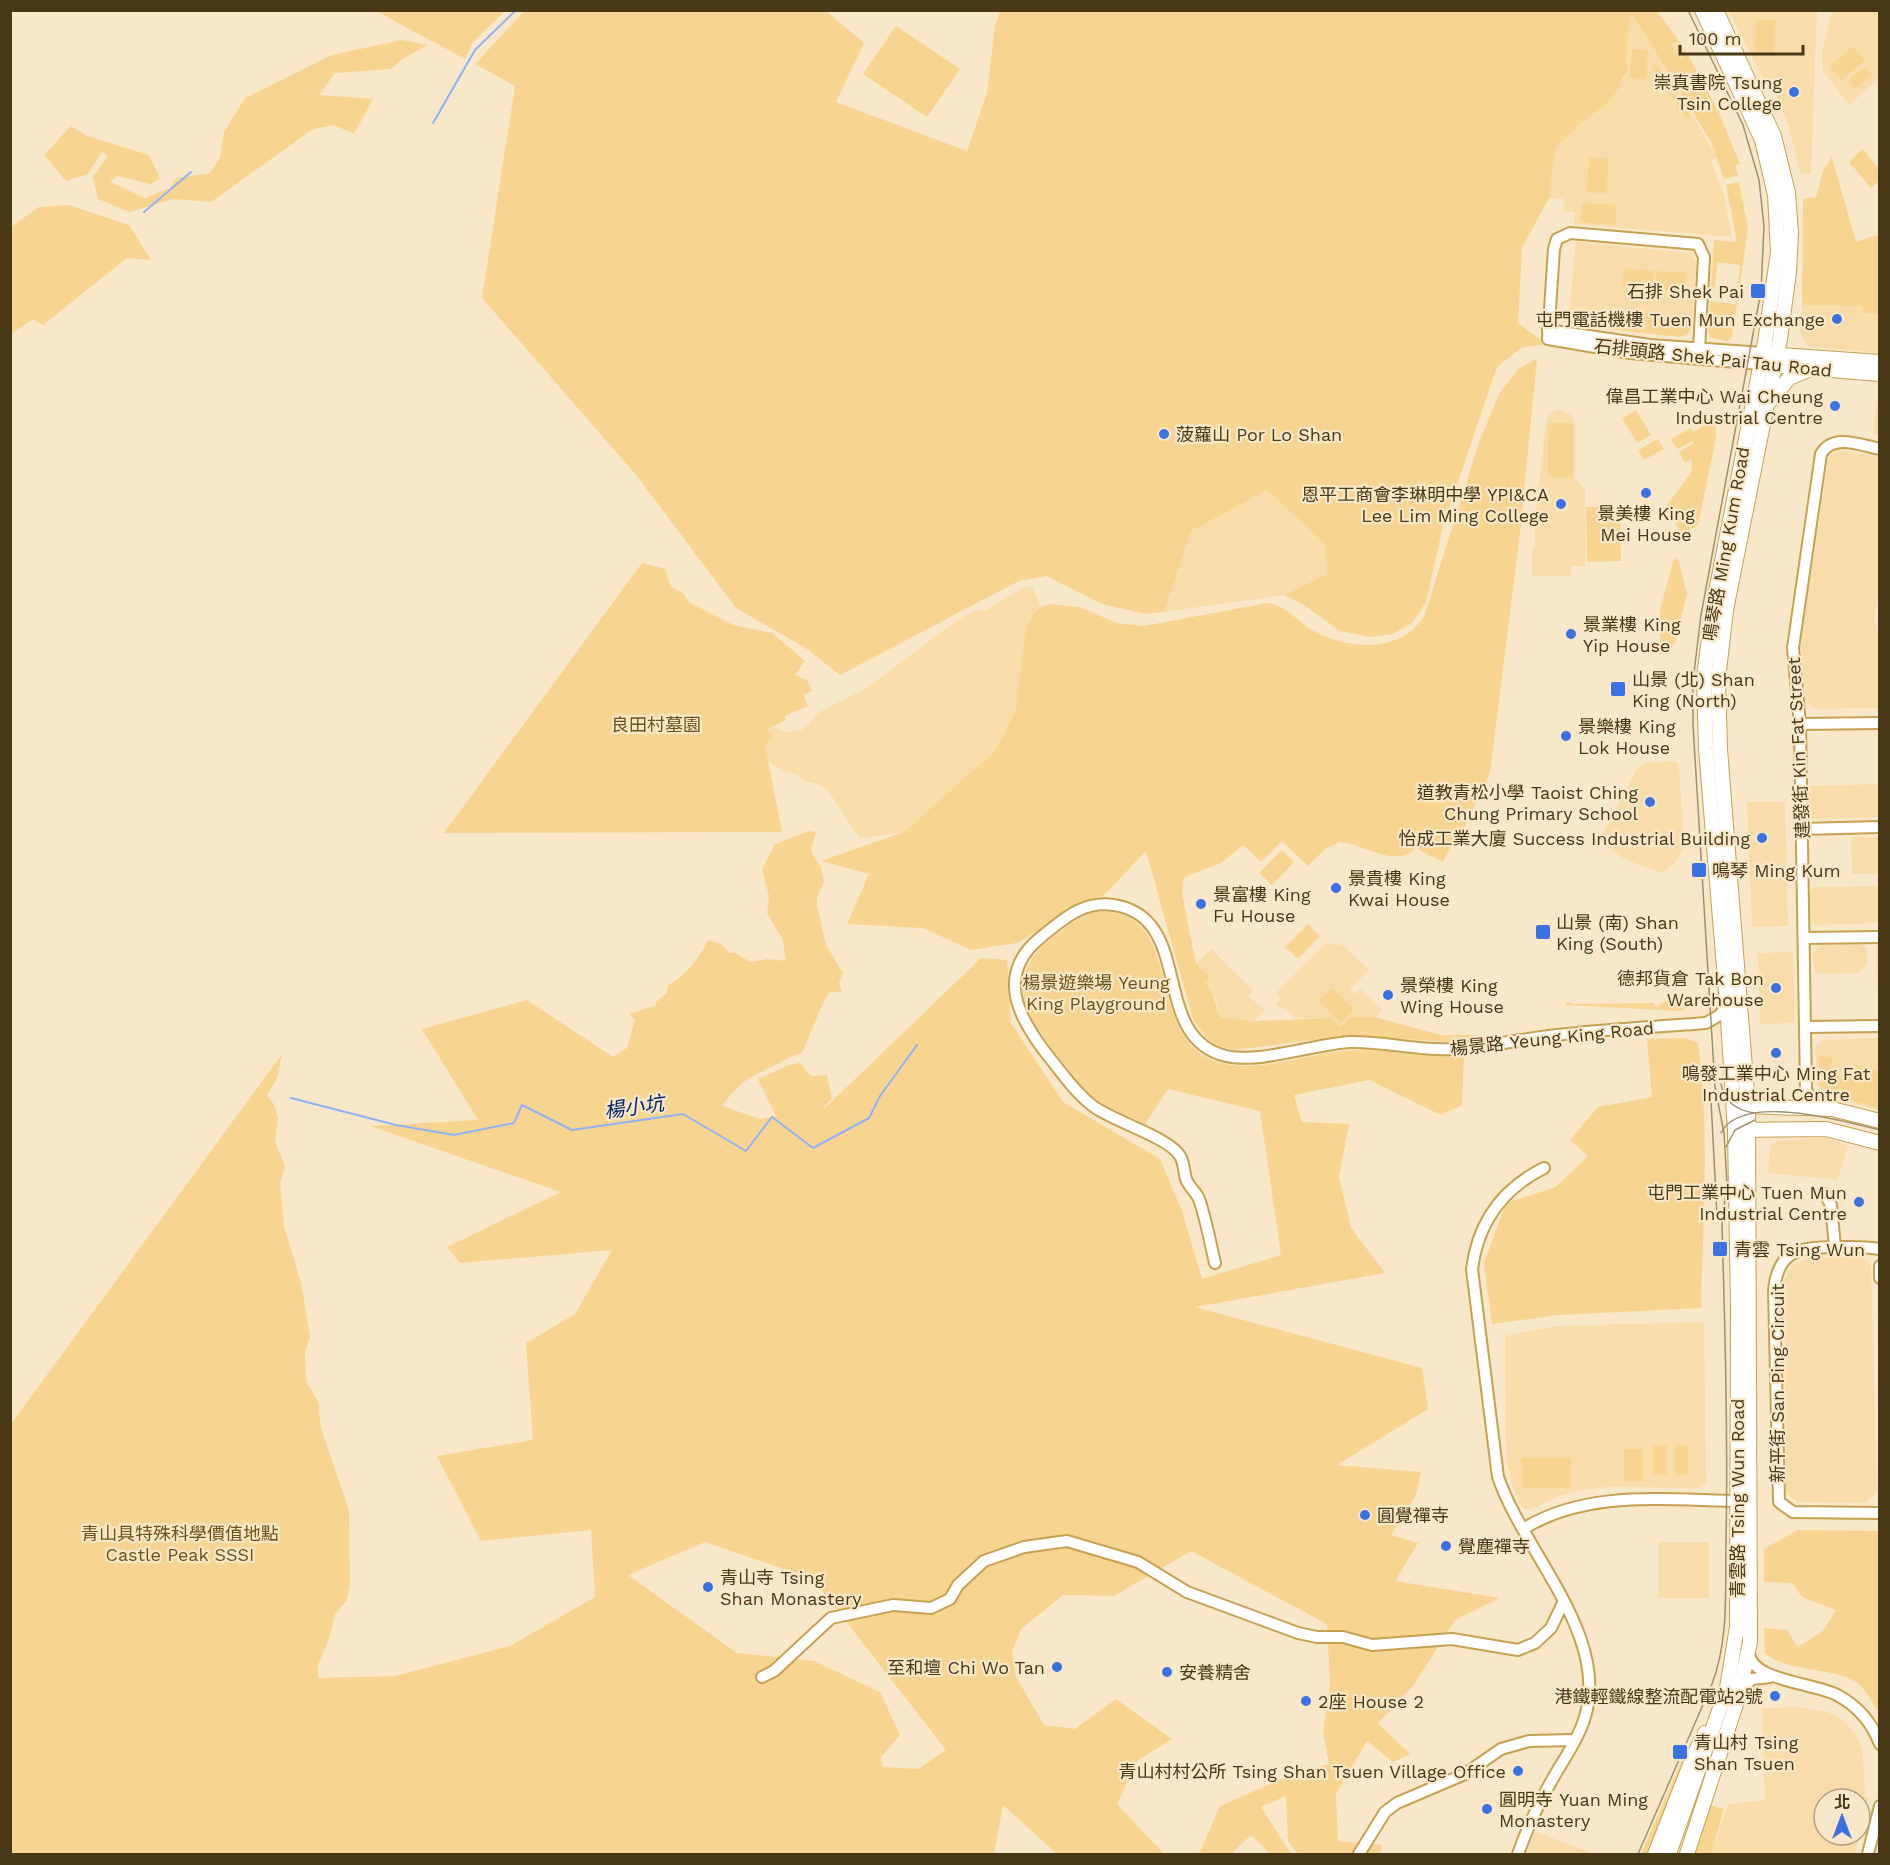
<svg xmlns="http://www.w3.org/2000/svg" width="1890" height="1865" font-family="'Work Sans','Noto Sans TC',sans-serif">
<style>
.built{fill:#f8ddab}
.green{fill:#f7d490;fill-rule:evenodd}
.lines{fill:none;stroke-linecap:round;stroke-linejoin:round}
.stream{stroke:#8fb2f6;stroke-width:2}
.minor-casing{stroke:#c7a050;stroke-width:14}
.major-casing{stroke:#c7a050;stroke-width:16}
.minor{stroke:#fff;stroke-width:10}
.major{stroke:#fff;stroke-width:14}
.tram{stroke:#a19170;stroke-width:1.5}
.poi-dot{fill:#3c71e1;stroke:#f8e8c9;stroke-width:2}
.labels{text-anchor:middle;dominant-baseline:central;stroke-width:4.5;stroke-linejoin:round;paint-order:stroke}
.poi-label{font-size:18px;fill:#483816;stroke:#f8e8c9;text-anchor:start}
.street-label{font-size:18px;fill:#483816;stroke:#f8e8c9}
.park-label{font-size:18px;fill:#6d5218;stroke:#f8e8c9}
.water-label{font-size:20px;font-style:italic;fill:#03226e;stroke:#f8e8c9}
</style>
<rect width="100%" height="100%" fill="#f8e8c9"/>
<!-- built -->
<g class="built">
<polygon points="1729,11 1817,11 1811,174 1801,174 1789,127 1777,97 1770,83 1766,85"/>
<polygon points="1832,11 1879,11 1879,78 1849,105 1823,71 1822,52"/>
<polygon points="1632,13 1717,157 1711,160 1724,196 1732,237 1574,224 1575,212 1563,211 1564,199 1549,198 1556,148 1583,121 1607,103 1624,79 1628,59 1628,27"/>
<polygon points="1679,41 1688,55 1680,59 1671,44"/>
<polygon points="1576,242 1692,253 1696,263 1692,317 1609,311 1608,314 1569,311"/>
<polygon points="1802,305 1863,306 1863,313 1879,314 1879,353 1808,346 1800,333"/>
<polygon points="1879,386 1880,435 1879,435 1873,434"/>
<polygon points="1557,409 1569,413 1575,421 1575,479 1585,490 1585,566 1571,566 1571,576 1532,576 1532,549 1535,549 1535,519 1546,421 1548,416"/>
<polygon points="1840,450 1879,457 1880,585 1874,618 1879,637 1879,708 1815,709 1806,701 1801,648 1804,618 1828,461 1833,452"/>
<polygon points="1267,490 1325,544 1327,574 1284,595 1164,612 1191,531"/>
<polygon points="1024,587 1032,587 1041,607 1034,613 1026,626 1015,713 995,751 904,832 860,839 829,792 820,785 801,780 799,775 785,772 768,761 763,731 773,727 788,732 804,729 818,713 868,687 956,621 972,612 988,609"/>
<polygon points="1675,761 1679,765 1684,846 1678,860 1663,873 1623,859 1604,842 1602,835 1637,768 1645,763"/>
<polygon points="1879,784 1879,817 1812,819 1806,814 1806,786"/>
<polygon points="1785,802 1788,926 1752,927 1747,802"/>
<polygon points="1851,837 1879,837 1879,874 1852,874"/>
<polygon points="1879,886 1879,923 1815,925 1808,918 1808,894 1814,887"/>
<polygon points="1326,943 1343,945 1369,970 1350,989 1355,994 1360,989 1382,1010 1375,1017 1351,1017 1341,1027 1331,1018 1295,1018 1283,1006 1280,1009 1276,1005 1281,999 1276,993"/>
<polygon points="1860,944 1867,947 1867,965 1859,973 1815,974 1812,954 1821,945"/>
<polygon points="1876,945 1879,945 1879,1016 1878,1010"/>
<polygon points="1211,949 1253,990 1248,996 1265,1010 1254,1021 1227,1019 1220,1015 1215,996 1204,983 1196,964"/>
<polygon points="1793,952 1795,1023 1760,1024 1758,953"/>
<polygon points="1879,1038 1879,1110 1826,1096 1817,1085 1815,1047 1823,1040"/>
<polygon points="1825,1138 1848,1145 1838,1180 1768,1173 1770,1146 1777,1141"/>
<polygon points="1862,1256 1871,1265 1877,1491 1866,1503 1797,1502 1786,1492 1784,1281 1793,1265 1808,1258"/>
<polygon points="1704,1322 1706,1482 1700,1488 1607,1487 1582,1490 1559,1496 1532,1509 1523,1509 1513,1487 1506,1461 1505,1336 1556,1326"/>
<rect x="1658" y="1542" width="51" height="56"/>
<polygon points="1794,1707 1828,1712 1843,1720 1856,1734 1863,1752 1865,1797 1869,1797 1860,1827 1860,1799 1824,1799 1824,1835 1858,1835 1856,1854 1711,1854 1728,1804 1765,1800 1762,1708"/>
<polygon points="1536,1832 1595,1854 1527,1854"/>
</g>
<!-- green -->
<g class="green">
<polygon points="376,11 505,11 472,43 465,59"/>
<polygon points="524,11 826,11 864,43 836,102 967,151 987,93 995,26 1000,11 1657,11 1679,41 1671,45 1680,59 1688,55 1719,113 1740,164 1735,165 1738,176 1724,179 1711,142 1632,14 1628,27 1627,69 1619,88 1607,104 1583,121 1556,148 1549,198 1522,248 1518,323 1546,344 1521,348 1497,367 1443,526 1426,602 1413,622 1393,634 1371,637 1340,631 1304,605 1284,595 1327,574 1325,544 1267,490 1191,531 1164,612 1145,614 1102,604 1047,576 1019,581 840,675 807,649 736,608 637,476 482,298 515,86 475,64"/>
<polygon points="1756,20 1775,20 1774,54 1755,54"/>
<polygon points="896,26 960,69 927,117 863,74"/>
<polygon points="402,40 428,45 401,60 391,69 335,73 319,95 373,99 354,134 334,125 313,129 211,202 173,199 130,212 98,199 93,177 108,156 102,152 88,174 66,181 44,155 71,126 87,136 149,155 160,178 151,184 117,176 110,182 145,198 170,188 176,178 210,173 220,158 224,132 245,98 332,55"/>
<polygon points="1853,46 1865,60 1841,80 1829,67"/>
<polygon points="1632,49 1648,50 1646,79 1630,78"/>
<polygon points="1655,64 1691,117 1687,119 1651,66"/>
<polygon points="1865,66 1872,75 1855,89 1848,80"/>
<polygon points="1863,149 1879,169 1879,181 1871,188 1849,162"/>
<polygon points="1589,157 1609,159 1606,194 1587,192"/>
<polygon points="1832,157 1856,242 1876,235 1879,239 1879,314 1863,313 1862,306 1802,305 1803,199 1816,197 1823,171"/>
<polygon points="1739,182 1748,229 1732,337 1727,341 1712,338 1708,332 1710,301 1735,304 1740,265 1718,262 1714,291 1711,290 1714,240 1737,242 1726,185"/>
<polygon points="1582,203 1617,205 1615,225 1580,222"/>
<polygon points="69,205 129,225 151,260 127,258 43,325 33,319 11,334 11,227 39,207"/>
<polygon points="1623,268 1654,271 1652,288 1622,286"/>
<polygon points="1656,271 1687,273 1685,291 1655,289"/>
<polygon points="1608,311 1692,317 1691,328 1687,335 1679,337 1607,329"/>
<path d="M1537 359 1520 533 1490 773 1460 837 1456 835 1443 862 1416 848C1396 869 1364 844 1340 842L1325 849 1308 866 1282 841 1261 862 1243 845 1221 863 1187 876 1183 880 1182 894 1196 964 1210 978 1205 983C1216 993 1214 1009 1223 1018L1254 1021 1331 1018 1341 1027 1351 1017H1375L1440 1035H1506L1447 1042 1351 1035 1234 1050 1219 1046 1206 1038 1193 1019 1146 851 1104 895 1087 902 1017 943 971 950 923 928 847 924 869 874 821 861 904 832 995 751 1015 713 1026 626 1034 613 1041 607 1050 604 1079 607 1117 623 1144 626 1267 603C1286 605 1298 622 1314 631 1350 651 1404 653 1425 614L1479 442 1499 394 1518 369Z"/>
<polygon points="1636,410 1651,435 1637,443 1622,418"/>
<polygon points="1715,416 1716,438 1698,525 1681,535 1667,505 1691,473 1692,459 1685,463 1679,452 1693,444 1693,441 1677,449 1671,439 1691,428 1694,432"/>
<rect x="1548" y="423" width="25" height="54"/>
<polygon points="1658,439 1664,449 1644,460 1638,450"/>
<polygon points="1586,507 1620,507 1621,561 1587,562"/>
<polygon points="1678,558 1687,594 1675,643 1660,656 1660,611 1673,561"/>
<polygon points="642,563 665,569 671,587 683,593 690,603 733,625 772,633 805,661 795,675 807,680 812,691 804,695 808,706 785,716 786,720 768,729 774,736 765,745 782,832 444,833"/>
<path d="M809 831 816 832 811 851 821 867 824 882 817 898V906L826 945 843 973 839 983 842 991C838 993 833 991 829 993 824 997 808 1041 802 1053 789 1056 782 1062 771 1067 745 1080 740 1082 722 1106L760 1119 776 1116 758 1079 789 1065 800 1063 811 1076 827 1075 832 1099 822 1108 826 1107 981 958 1007 960 1011 1023 1063 1102 1160 1159 1182 1211 1202 1279 1281 1255 1260 1111 1168 1089 1145 1124C1129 1116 1111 1110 1096 1099 1082 1088 1071 1072 1060 1059 1028 1018 1000 979 1051 939 1067 927 1081 913 1102 912 1180 910 1149 1024 1204 1056 1244 1079 1300 1055 1342 1051 1383 1047 1424 1059 1464 1056L1462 1105 1441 1115 1369 1080 1294 1095 1302 1122 1349 1124 1339 1177 1351 1228 1385 1273 1195 1307 1422 1368 1428 1409 1337 1465 1421 1472 1416 1495 1391 1535 1418 1543 1395 1581 1500 1598 1455 1620 1413 1686 1378 1723 1410 1754 1393 1762 1367 1741 1336 1794 1338 1841 1382 1845 1380 1854H1298L1288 1841 1286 1796 1261 1807 1291 1854H1270L1251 1835 1231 1854H1199L1220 1806 1286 1777 1329 1764 1323 1732 1330 1684 1327 1624 1191 1551 1114 1596 1063 1595 1021 1629 1012 1652 1016 1677 1044 1725 1075 1729 1116 1699 1172 1739 1137 1761 1117 1804 1164 1854H1057L1003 1805 994 1854H11V1424L282 1054 277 1078 267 1096 274 1104 278 1118 275 1141 285 1166 280 1183 284 1226 301 1283 310 1336 305 1354 306 1381 318 1402 321 1429 349 1510 350 1583 347 1600 335 1614 330 1636 318 1665V1678L395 1676 510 1646 595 1597 591 1530 481 1541 437 1456 533 1440 526 1343 575 1314 612 1250 460 1263 447 1247 561 1192 370 1126 478 1120 422 1029 527 1000 613 1057 627 1048 635 1020 630 1015 632 1013 655 1006 656 1002 667 993 668 985C684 978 701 956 708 940L721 944 730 953H736L750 962 768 959 786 961 783 940 767 913 769 896 762 869 775 844ZM705 1542 813 1579 946 1750 918 1769 883 1767 881 1757 900 1735 880 1692 814 1661 737 1653 628 1575Z"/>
<polygon points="1282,850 1294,862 1272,885 1259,873"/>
<polygon points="1308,924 1320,936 1298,959 1285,947"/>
<polygon points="1332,988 1354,1010 1341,1023 1319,1001"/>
<polygon points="1676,995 1684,1009 1680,1011 1566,1005 1566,1002 1575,1004 1653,1003 1656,1007"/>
<path d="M1685 1038 1698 1043C1710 1130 1703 1221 1701 1308L1558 1315 1492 1324 1484 1263 1506 1203 1556 1187 1588 1156 1570 1140 1598 1107 1652 1097 1647 1039Z"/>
<polygon points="1819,1055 1833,1059 1828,1074 1847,1080 1853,1064 1879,1071 1879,1108 1828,1094 1819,1084"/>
<rect x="1653" y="1445" width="14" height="30"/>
<rect x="1674" y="1445" width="14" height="30"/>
<rect x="1624" y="1449" width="19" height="32"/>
<polygon points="1571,1458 1571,1488 1522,1488 1522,1458"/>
<path d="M1798 1530 1879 1531V1712C1873 1704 1867 1692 1860 1685 1835 1665 1787 1674 1765 1653L1764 1628 1787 1630 1798 1647 1823 1631 1836 1610 1802 1597 1792 1583 1764 1582V1549Z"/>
<polygon points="1683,1758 1686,1760 1650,1854 1641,1854"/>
<polygon points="1708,1804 1724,1809 1711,1854 1692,1854"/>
</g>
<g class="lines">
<!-- stream -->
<g class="stream">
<polyline points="433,123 475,50 516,10"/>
<polyline points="144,212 191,172"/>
<polyline points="291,1098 396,1125 454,1135 514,1123 522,1105 572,1130 683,1114 746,1151 772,1117 813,1148 869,1118 880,1096 917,1045"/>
</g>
<defs>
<g id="minor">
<polyline points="1548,330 1650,345 1763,353"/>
<polyline points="1699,349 1704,257 1698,244 1570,233 1557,239 1554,249 1548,339 1630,353 1760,364"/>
<polyline points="1800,724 1880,723"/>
<polyline points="1802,829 1880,827"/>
<polyline points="1805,938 1880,937"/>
<polyline points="1806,1027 1880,1026"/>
<path d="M1816 1107 1806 1090 1800 724 1793 648 1821 454C1833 433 1860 445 1880 449"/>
<polyline points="1825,1194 1831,1205 1835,1247"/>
<path d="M1880 1249C1864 1246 1849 1247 1833 1247 1799 1248 1778 1250 1774 1290L1779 1502 1793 1512 1880 1513"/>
<path d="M1215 1263C1210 1242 1206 1219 1199 1199 1196 1192 1189 1187 1186 1179 1184 1172 1184 1162 1180 1156 1169 1137 1112 1121 1093 1106 1077 1094 1065 1077 1053 1062 1022 1024 992 977 1040 938 1064 918 1086 898 1119 906 1194 923 1150 1038 1226 1056 1259 1064 1314 1044 1350 1042 1384 1041 1417 1051 1451 1049 1487 1047 1522 1039 1557 1035 1607 1029 1657 1027 1706 1023L1720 1015 1727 1004"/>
<polyline points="1880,1266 1880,1278"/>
<path d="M1523 1529C1589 1488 1671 1501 1745 1501"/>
<path d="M1749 1653C1751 1681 1815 1683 1837 1695 1858 1706 1872 1723 1880 1744"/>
<polyline points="762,1677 774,1671 831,1618 893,1605 931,1608 950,1599 958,1585 984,1561 1024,1547 1067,1541 1138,1562 1187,1592 1298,1633 1317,1637 1343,1637 1372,1645 1452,1639 1518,1650 1535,1643 1551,1628 1563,1603"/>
<polyline points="1740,1691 1752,1679 1770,1677"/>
<polyline points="1359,1854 1385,1812 1397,1803 1465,1774 1501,1749 1529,1741 1575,1740"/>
<path d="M1518 1854C1527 1829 1538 1804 1552 1780 1563 1760 1577 1742 1584 1720 1612 1637 1524 1553 1498 1477L1472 1269C1478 1222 1502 1189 1544 1168"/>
<polyline points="1868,1854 1880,1806"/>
</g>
<g id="major">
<polyline points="1768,354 1880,362"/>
<polyline points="1768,365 1880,374"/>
<polyline points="1771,400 1789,378 1808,370"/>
<polyline points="1742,1106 1832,1109 1880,1121"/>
<polyline points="1740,1130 1826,1129 1880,1143"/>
<polyline points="1655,1854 1693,1757 1705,1733"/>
<polyline points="1669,1854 1727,1688 1737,1627 1738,1309 1735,1130 1727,1004 1706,749 1704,678 1713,607 1765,342 1778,252 1775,195 1762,140 1702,10"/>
<polyline points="1687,1854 1739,1695 1750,1642 1748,1106 1720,749 1718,679 1726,610 1780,339 1789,272 1791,233 1788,193 1774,136 1716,10"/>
</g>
</defs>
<!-- minor casing -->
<use href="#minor" class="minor-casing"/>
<!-- major casing -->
<use href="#major" class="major-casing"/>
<!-- minor -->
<use href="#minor" class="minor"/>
<!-- major -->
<use href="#major" class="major"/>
<!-- tram -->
<g class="tram">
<path d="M1721 1084C1724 1102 1736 1110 1754 1113"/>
<polyline points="1711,1101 1717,1215"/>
<path d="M1721 1133C1741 1092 1845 1121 1880 1130"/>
<polyline points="1726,1147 1735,1130 1755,1120"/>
<path d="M1638 1854 1712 1684C1729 1639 1725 1591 1726 1544 1728 1437 1725 1330 1722 1224L1727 1184 1724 1133 1715 1087 1693 725V681L1701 615 1761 291 1764 226 1759 180 1743 125 1688 10"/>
</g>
</g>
<!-- markers -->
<g class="poi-dot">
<circle cx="1794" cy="92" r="6"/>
<rect x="1750" y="283" width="16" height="16" rx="3"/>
<circle cx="1837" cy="319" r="6"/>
<circle cx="1835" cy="406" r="6"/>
<circle cx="1164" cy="434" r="6"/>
<circle cx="1646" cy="493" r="6"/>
<circle cx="1561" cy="504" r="6"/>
<circle cx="1571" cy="634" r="6"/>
<rect x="1610" y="681" width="16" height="16" rx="3"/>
<circle cx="1566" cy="736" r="6"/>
<circle cx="1650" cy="802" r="6"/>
<circle cx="1762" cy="838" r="6"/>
<rect x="1691" y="862" width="16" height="16" rx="3"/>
<circle cx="1336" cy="888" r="6"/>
<circle cx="1201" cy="904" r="6"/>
<rect x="1535" y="924" width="16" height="16" rx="3"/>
<circle cx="1776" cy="988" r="6"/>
<circle cx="1388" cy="995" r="6"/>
<circle cx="1776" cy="1053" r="6"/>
<circle cx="1859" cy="1202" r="6"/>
<rect x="1712" y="1241" width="16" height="16" rx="3"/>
<circle cx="1365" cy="1515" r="6"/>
<circle cx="1446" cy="1546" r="6"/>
<circle cx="708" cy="1587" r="6"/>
<circle cx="1057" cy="1667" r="6"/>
<circle cx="1167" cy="1672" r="6"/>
<circle cx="1775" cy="1696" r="6"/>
<circle cx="1306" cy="1701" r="6"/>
<rect x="1672" y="1744" width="16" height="16" rx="3"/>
<circle cx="1518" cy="1771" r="6"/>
<circle cx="1487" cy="1809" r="6"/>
</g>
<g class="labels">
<!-- poi labels -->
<g class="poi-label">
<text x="1782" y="82" text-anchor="end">崇真書院 Tsung<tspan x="1782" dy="21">Tsin College</tspan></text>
<text x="1744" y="291" text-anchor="end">石排 Shek Pai</text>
<text x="1825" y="319" text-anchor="end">屯門電話機樓 Tuen Mun Exchange</text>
<text x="1823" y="396" text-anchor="end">偉昌工業中心 Wai Cheung<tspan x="1823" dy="21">Industrial Centre</tspan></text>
<text x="1176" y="434">菠蘿山 Por Lo Shan</text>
<text x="1549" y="494" text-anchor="end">恩平工商會李琳明中學 YPI&amp;CA<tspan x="1549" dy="21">Lee Lim Ming College</tspan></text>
<text x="1646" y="513" text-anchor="middle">景美樓 King<tspan x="1646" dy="21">Mei House</tspan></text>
<text x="1583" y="624">景業樓 King<tspan x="1583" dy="21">Yip House</tspan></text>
<text x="1632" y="679">山景 (北) Shan<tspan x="1632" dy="21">King (North)</tspan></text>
<text x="1578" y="726">景樂樓 King<tspan x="1578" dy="21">Lok House</tspan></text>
<text x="1638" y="792" text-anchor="end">道教青松小學 Taoist Ching<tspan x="1638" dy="21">Chung Primary School</tspan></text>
<text x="1750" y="838" text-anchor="end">怡成工業大廈 Success Industrial Building</text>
<text x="1712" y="870">鳴琴 Ming Kum</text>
<text x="1348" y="878">景貴樓 King<tspan x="1348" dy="21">Kwai House</tspan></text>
<text x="1213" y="894">景富樓 King<tspan x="1213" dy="21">Fu House</tspan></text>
<text x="1556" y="922">山景 (南) Shan<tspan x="1556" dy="21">King (South)</tspan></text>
<text x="1764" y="978" text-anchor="end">德邦貨倉 Tak Bon<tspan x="1764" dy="21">Warehouse</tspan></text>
<text x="1400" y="985">景榮樓 King<tspan x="1400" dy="21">Wing House</tspan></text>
<text x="1776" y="1073" text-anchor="middle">鳴發工業中心 Ming Fat<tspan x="1776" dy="21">Industrial Centre</tspan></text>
<text x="1847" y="1192" text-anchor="end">屯門工業中心 Tuen Mun<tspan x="1847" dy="21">Industrial Centre</tspan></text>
<text x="1734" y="1249">青雲 Tsing Wun</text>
<text x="1377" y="1515">圓覺禪寺</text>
<text x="1458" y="1546">覺塵禪寺</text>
<text x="720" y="1577">青山寺 Tsing<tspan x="720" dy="21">Shan Monastery</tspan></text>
<text x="1045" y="1667" text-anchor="end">至和壇 Chi Wo Tan</text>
<text x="1179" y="1672">安養精舍</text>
<text x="1763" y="1696" text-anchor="end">港鐵輕鐵線整流配電站2號</text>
<text x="1318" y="1701">2座 House 2</text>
<text x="1694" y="1742">青山村 Tsing<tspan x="1694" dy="21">Shan Tsuen</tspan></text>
<text x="1506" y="1771" text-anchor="end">青山村村公所 Tsing Shan Tsuen Village Office</text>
<text x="1499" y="1799">圓明寺 Yuan Ming<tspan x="1499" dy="21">Monastery</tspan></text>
</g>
<!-- street labels -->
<g class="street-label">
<text transform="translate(1713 358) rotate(6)">石排頭路 Shek Pai Tau Road</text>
<text transform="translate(1726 544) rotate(-80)">鳴琴路 Ming Kum Road</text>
<text transform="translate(1798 748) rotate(-93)">建發街 Kin Fat Street</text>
<text transform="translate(1552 1038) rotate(-6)">楊景路 Yeung King Road</text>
<text transform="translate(1777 1383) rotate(-90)">新平街 San Ping Circuit</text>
<text transform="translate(1737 1498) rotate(-90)">青雲路 Tsing Wun Road</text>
</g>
<!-- park labels -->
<g class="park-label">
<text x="656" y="724">良田村墓園</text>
<text x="1096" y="982">楊景遊樂場 Yeung<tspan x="1096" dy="21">King Playground</tspan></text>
<text x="180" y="1533">青山具特殊科學價值地點<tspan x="180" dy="21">Castle Peak SSSI</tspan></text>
</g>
<!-- water labels -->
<g class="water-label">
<text transform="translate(634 1107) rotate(-8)">楊小坑</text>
</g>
</g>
<!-- border -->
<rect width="1890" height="1865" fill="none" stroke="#483816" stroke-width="24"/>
<!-- north arrow -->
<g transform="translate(1842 1817)"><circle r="28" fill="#f8e8c9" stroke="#b2a281" stroke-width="1.5"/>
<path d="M0-4.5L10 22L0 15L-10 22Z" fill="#3c71e1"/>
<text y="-9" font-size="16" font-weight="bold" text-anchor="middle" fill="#483816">北</text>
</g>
<!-- scale -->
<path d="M1680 45v9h123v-9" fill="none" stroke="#483816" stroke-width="3"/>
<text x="1689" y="45" font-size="18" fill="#483816" stroke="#f8e8c9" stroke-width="4.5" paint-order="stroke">100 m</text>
</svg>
